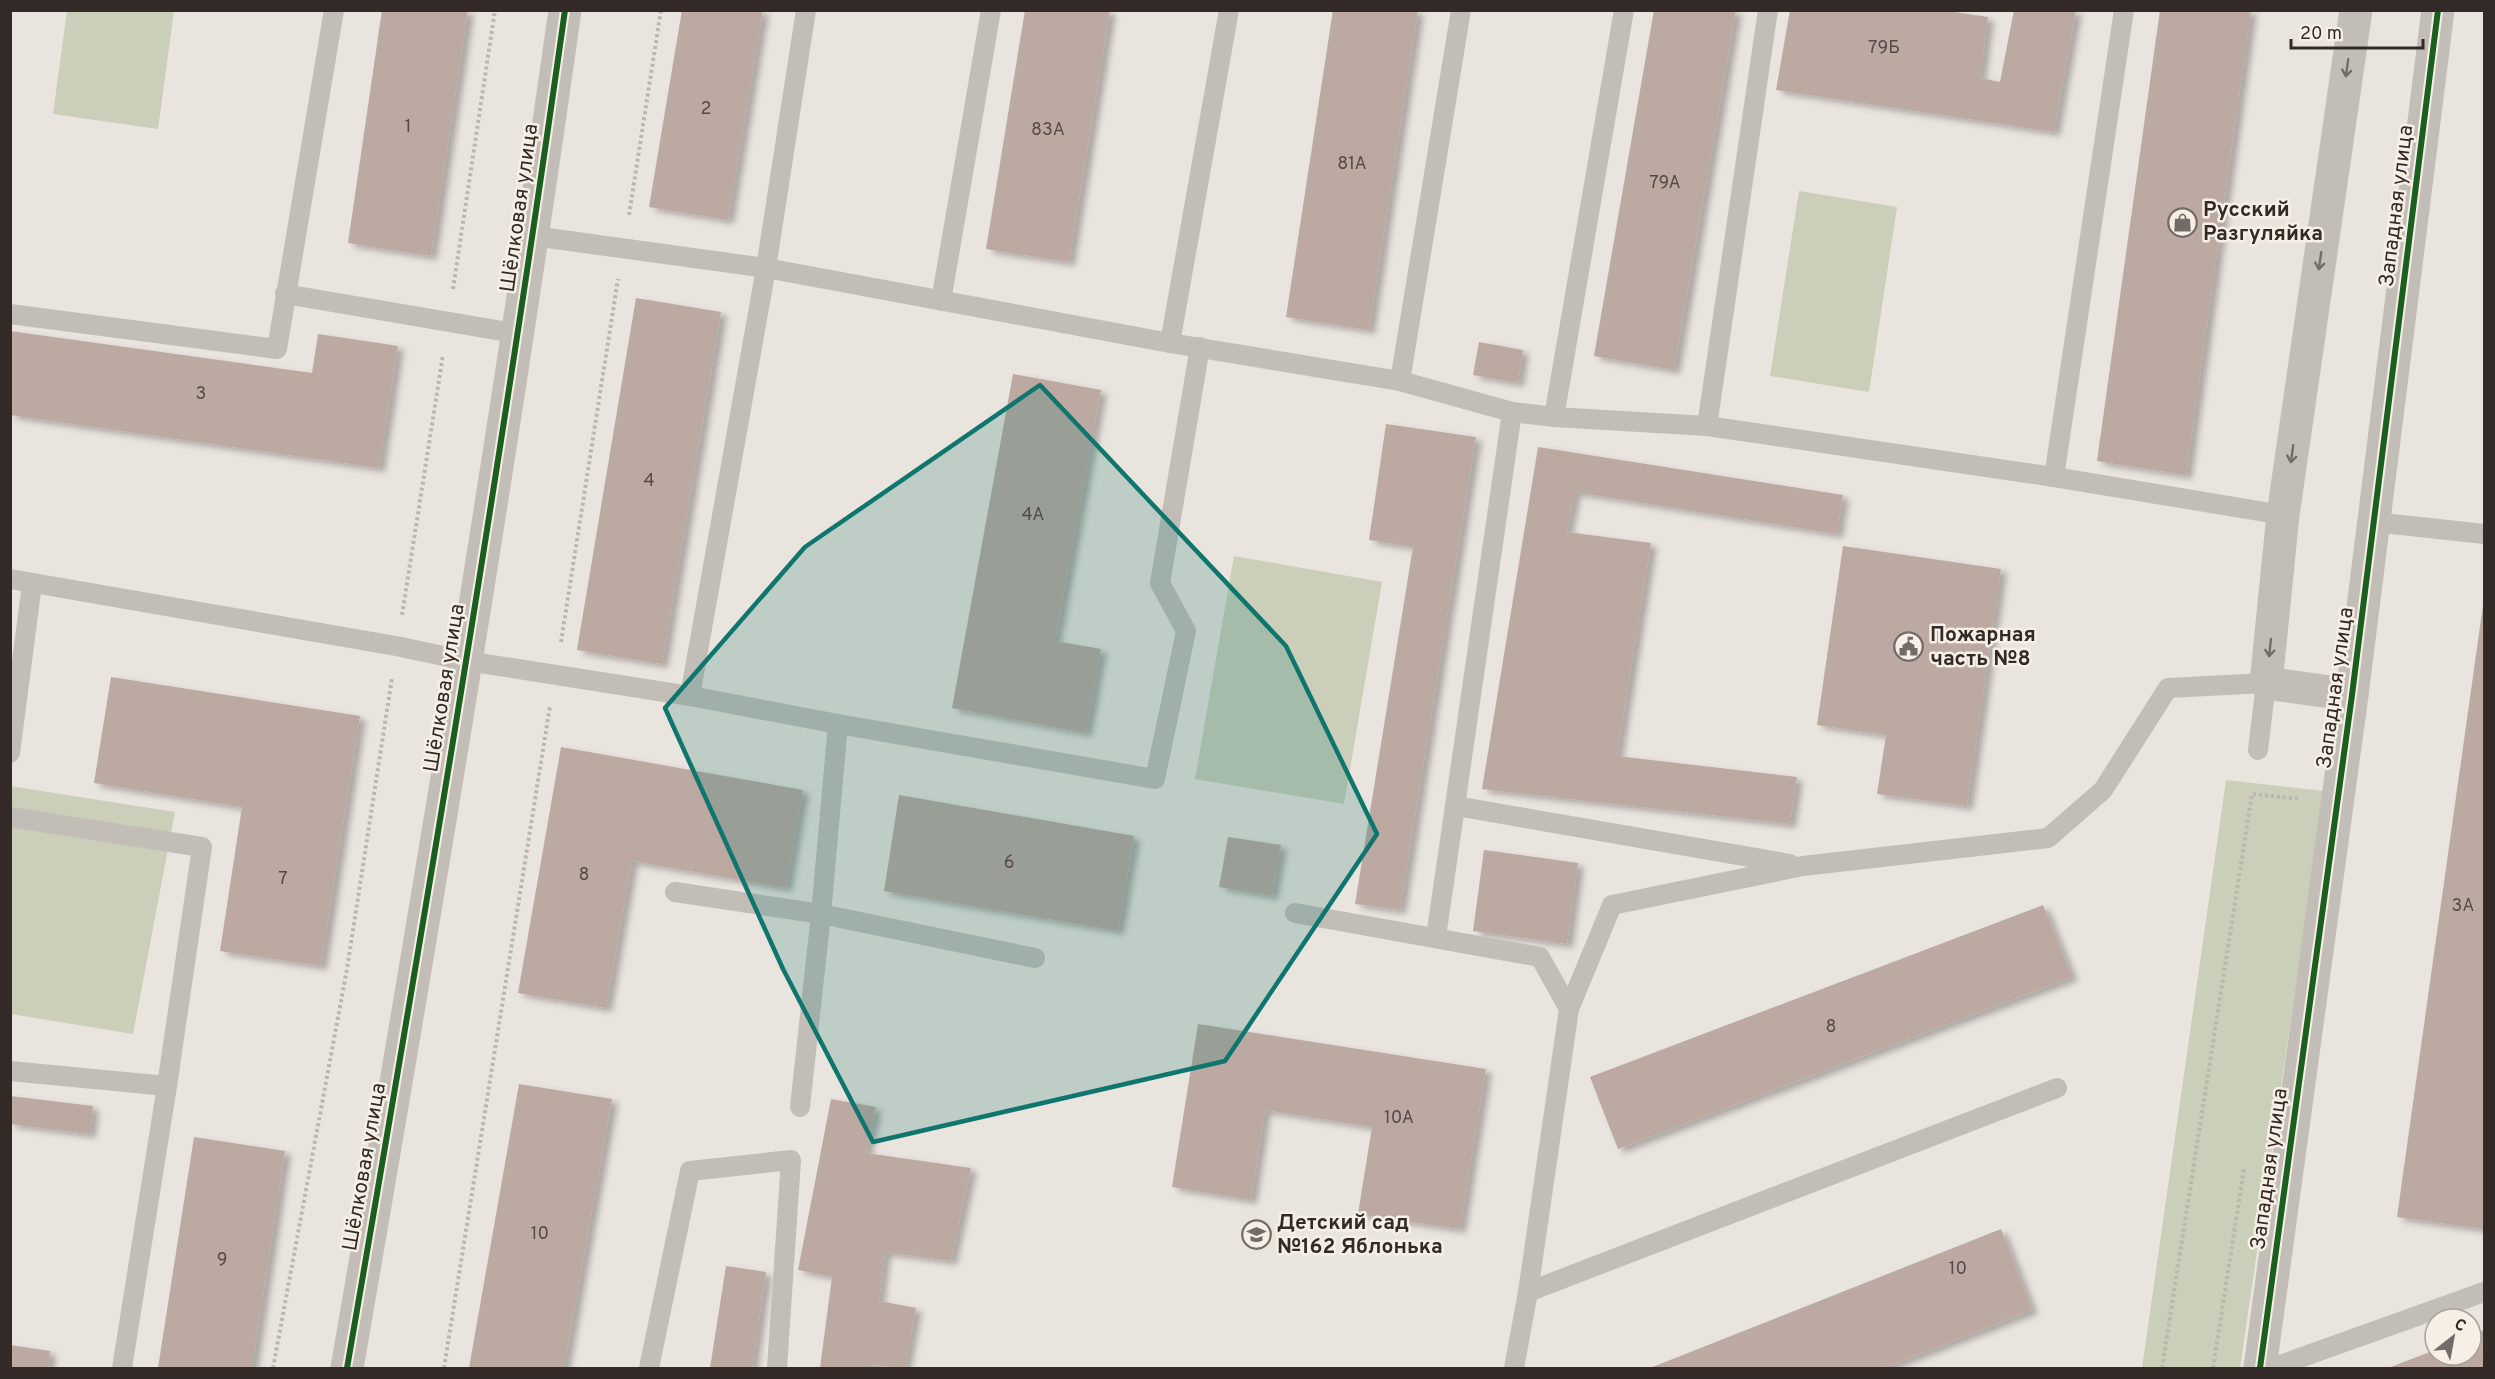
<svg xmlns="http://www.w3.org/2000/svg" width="2495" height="1379" font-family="Overpass,sans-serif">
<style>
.green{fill:#cbceb9}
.building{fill:#bca9a2;filter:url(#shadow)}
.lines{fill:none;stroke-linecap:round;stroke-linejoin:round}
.path{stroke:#bcb5b0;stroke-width:4;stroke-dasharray:3 3;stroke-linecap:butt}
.service{stroke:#c3bdb8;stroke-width:20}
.minor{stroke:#c3bdb8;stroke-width:33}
.tertiary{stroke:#c3bdb8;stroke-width:33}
.cycleway-casing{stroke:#f7efe5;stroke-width:10}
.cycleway{stroke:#1b5e20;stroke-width:6}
.oneway{stroke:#746c68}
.marked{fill:#0f766e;fill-opacity:0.2;stroke:#0f766e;stroke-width:4.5;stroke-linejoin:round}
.labels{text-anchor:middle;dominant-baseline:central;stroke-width:5;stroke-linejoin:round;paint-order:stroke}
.number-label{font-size:18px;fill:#554a46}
.street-label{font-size:21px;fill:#332a27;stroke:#f7efe5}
.poi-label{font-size:21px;font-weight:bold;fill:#332a27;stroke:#f7efe5;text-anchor:start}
</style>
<defs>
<filter id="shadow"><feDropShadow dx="6" dy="4" stdDeviation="3" flood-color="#0004"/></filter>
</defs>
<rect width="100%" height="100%" fill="#eae4de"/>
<!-- green -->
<g class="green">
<polygon points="67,11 174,11 158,129 53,114"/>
<polygon points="1799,191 1897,207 1869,392 1770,376"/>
<polygon points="1234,556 1382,582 1344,804 1195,779"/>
<polygon points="2226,780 2324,791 2240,1368 2142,1368"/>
<polygon points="10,786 175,812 133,1034 11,1014"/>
</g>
<!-- building -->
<g class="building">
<polygon points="382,10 468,10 431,256 348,243"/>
<polygon points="682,10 763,10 728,220 649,207"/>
<polygon points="1025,10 1110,10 1069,262 986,249"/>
<polygon points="1333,10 1418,10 1369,330 1286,317"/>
<polygon points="1654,10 1736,10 1674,370 1594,356"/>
<polygon points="1790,10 1941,10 1988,17 1980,78 2000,82 2014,10 2076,10 2054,132 1776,90"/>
<polygon points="2160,10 2251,10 2186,475 2097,461"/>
<polygon points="636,298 721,312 662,664 577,650"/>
<polygon points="10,331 312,373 318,334 398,346 379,468 10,415"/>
<polygon points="1479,342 1523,350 1518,383 1473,375"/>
<polygon points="1013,374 1101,390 1055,641 1101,649 1086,733 952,708"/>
<polygon points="1386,424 1476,437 1400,910 1355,904 1413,547 1369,540"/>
<polygon points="1538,447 1843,495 1837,534 1575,492 1567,532 1651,543 1617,756 1797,777 1790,824 1482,789"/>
<polygon points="1843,546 2001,569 1967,806 1877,794 1886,735 1817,725"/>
<polygon points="2483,605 2484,605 2484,1229 2397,1217"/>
<polygon points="111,677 360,716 321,966 220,951 242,807 94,783"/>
<polygon points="561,747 803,790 786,888 632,861 606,1008 518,993"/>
<polygon points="899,795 1134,836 1118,931 884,891"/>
<polygon points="1228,837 1281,845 1272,896 1219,887"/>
<polygon points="1484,850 1578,863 1567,944 1473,931"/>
<polygon points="2043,905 2072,977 1618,1149 1590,1077"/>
<polygon points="1198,1024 1486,1069 1460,1229 1358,1214 1372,1127 1265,1110 1251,1200 1172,1187"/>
<polygon points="519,1084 612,1099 564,1368 469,1368"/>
<polygon points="10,1096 93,1106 90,1134 10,1124"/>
<polygon points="831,1099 876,1107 866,1153 971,1168 951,1261 885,1252 879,1301 916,1308 905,1368 870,1365 869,1368 820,1368 832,1277 798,1270"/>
<polygon points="194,1137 285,1151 252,1368 158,1368"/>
<polygon points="2001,1229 2032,1310 1884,1368 1650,1368"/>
<polygon points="726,1266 766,1272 752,1368 710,1368"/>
<polygon points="2484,1330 2484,1368 2388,1368 2435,1350 2435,1355 2471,1355 2471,1335"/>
<polygon points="10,1345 50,1351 48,1368 10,1368"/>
</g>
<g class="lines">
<!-- path -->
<g class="path">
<polyline points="629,215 661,10"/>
<polyline points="453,289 495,10"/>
<polyline points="402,615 443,355"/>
<polyline points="561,642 618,279"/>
<polyline points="273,1368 347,969 392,678"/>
<polyline points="444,1368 550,706"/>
<polyline points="2162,1368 2252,794 2300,799"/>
<polyline points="2213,1368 2244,1169"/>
</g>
<!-- service -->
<g class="service">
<polyline points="533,236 766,268 1170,343 1400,381 1512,412 1554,417 1707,426 2054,477 2283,515"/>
<polyline points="285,294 519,334"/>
<polyline points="941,301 991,10"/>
<polyline points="10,314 277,349 334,10"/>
<polyline points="1170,343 1229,10"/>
<polyline points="1400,381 1461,10"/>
<polyline points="1554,417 1624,10"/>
<polyline points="1707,426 1768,10"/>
<polyline points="2054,477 2124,10"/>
<polyline points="2374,522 2484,534"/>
<polyline points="10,579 396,646 467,661 690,696 838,724 821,914 800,1107"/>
<polyline points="690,696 766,268 806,10"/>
<polyline points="838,724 1155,779 1186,631 1160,583 1200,347"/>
<polyline points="10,753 32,584"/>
<polyline points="1456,806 1790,864"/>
<polyline points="10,817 202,847 167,1086 122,1368"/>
<polyline points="675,892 821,914 1035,958"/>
<polyline points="1295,913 1540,957 1569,1009"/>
<polyline points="1436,937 1512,412"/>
<polyline points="10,1071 167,1086"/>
<polyline points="1528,1292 2057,1088"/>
<polyline points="649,1368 690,1171 791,1160 777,1368"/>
<polyline points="1514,1368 1528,1292 1569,1009 1612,905 1803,866 2048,838 2103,790 2168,688 2266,683 2258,750"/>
<polyline points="2272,1368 2484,1292"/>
</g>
<!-- minor -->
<g class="minor">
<polyline points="2352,695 2266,683 2283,515 2356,10"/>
<polyline points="2260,1368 2352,695 2438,10"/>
</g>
<!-- tertiary -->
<path class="tertiary" d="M347 1368C425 917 501 465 565 10"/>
<defs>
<g id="cycleway">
<path d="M347 1368C425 917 501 465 565 10"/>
<polyline points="2260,1368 2352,695 2438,10"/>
</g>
</defs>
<!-- cycleway casing -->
<use href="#cycleway" class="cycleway-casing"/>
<!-- cycleway -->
<use href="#cycleway" class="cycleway"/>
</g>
<!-- one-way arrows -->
<defs><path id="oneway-shaft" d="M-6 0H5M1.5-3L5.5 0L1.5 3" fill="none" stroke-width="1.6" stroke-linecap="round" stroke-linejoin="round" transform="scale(1.5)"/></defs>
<g class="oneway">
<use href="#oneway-shaft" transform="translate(2347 68) rotate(98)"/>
<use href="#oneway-shaft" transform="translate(2320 261) rotate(98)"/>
<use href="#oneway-shaft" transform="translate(2292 454) rotate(98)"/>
<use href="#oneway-shaft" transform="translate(2270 648) rotate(96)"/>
</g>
<!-- marked area -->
<path class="marked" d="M1040 385 1286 646 1377 834 1225 1061 873 1142 783 969 665 708 805 547Z"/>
<!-- icons -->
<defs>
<symbol id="shop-ring" viewBox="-11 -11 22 22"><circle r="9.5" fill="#f7efe5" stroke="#736b67" stroke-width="1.5"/><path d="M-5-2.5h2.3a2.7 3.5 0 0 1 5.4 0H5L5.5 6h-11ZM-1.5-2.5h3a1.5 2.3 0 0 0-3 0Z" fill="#736b67"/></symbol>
<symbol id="civic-ring" viewBox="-11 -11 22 22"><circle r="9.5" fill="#f7efe5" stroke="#736b67" stroke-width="1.5"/><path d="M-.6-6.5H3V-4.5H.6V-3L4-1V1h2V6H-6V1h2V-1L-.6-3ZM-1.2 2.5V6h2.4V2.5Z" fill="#736b67"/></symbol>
<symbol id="school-ring" viewBox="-11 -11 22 22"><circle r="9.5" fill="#f7efe5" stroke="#736b67" stroke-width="1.5"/><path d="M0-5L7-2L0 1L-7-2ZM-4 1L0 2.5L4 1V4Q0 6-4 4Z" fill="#736b67"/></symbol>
</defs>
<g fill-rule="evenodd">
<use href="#shop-ring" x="2166" y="206" width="33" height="33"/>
<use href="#civic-ring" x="1892" y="630" width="33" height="33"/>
<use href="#school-ring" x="1240" y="1218" width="33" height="33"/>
</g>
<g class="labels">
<!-- number labels -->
<g class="number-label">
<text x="1884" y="48">79Б</text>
<text x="706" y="109">2</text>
<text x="408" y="127">1</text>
<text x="1048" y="130">83А</text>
<text x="1352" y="164">81А</text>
<text x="1665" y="183">79А</text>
<text x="201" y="394">3</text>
<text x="649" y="481">4</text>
<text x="1033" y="515">4А</text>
<text x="1009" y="863">6</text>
<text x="584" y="875">8</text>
<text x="283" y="879">7</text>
<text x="2463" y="906">3А</text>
<text x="1831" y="1027">8</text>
<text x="1399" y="1118">10А</text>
<text x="540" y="1234">10</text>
<text x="222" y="1260">9</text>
<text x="1958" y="1269">10</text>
</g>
<!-- street labels -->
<g class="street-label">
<text transform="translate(2397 206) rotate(-83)">Западная улица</text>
<text transform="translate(520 208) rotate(-82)">Шёлковая улица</text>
<text transform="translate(445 688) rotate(-81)">Шёлковая улица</text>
<text transform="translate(2336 688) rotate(-82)">Западная улица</text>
<text transform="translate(365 1167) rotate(-80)">Шёлковая улица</text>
<text transform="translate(2270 1169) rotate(-82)">Западная улица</text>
</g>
<!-- poi labels -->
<g class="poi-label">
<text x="2203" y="210">Русский<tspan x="2203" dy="24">Разгуляйка</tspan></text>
<text x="1930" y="635">Пожарная<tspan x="1930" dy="24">часть №8</tspan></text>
<text x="1277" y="1223">Детский сад<tspan x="1277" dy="24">№162 Яблонька</tspan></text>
</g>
</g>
<!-- border -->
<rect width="2495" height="1379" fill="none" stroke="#332a27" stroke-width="24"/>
<!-- north arrow -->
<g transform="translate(2453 1337) rotate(31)"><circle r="28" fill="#f7efe5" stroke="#a9a099" stroke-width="1.5"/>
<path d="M0-4.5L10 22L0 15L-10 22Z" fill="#736b67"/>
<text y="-9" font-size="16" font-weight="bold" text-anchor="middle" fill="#332a27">С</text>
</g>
<!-- scale -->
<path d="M2291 39v9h132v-9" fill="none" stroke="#332a27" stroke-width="3"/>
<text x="2300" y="39" font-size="18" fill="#332a27" stroke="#f7efe5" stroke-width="4.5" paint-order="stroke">20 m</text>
</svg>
